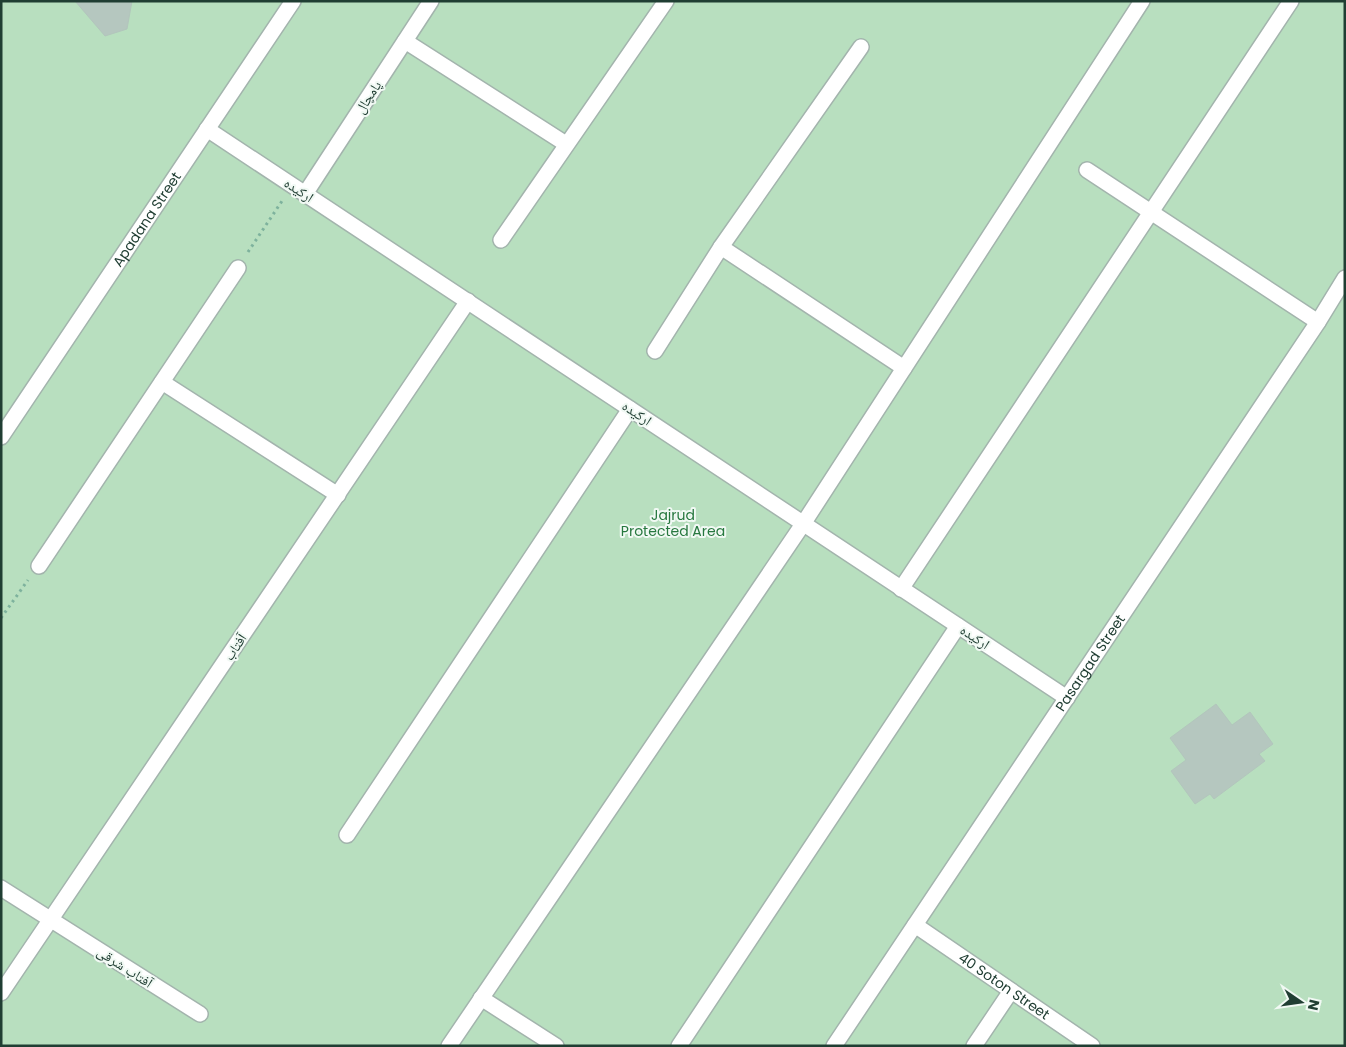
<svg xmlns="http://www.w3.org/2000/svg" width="1346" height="1047" font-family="Poppins,'Noto Naskh Arabic',sans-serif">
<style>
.green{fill:#b8dfbf}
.building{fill:#b5c7bf;stroke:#b2c6bc}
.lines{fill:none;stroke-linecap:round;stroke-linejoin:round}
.street-casing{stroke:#a3b4ad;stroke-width:18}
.path{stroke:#7eb29d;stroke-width:3;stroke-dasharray:2.5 4;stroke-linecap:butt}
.street{stroke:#fff;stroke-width:15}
.labels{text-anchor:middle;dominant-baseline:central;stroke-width:4;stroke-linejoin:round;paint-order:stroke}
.street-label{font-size:14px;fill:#203e33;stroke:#f1f9f4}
.park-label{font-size:14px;fill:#27783f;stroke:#f1f9f4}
</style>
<rect width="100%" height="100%" fill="#e0ece6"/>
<!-- green -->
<rect class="green" x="1" y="1" width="1344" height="1045"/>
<!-- building -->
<g class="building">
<polygon points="75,1 132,1 127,29 105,36"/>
<polygon points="1216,704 1232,725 1250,712 1273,744 1259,754 1265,761 1214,799 1210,794 1195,804 1171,771 1186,760 1170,738"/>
</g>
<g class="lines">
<defs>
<g id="street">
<polyline points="405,41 566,144"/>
<polyline points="207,129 1067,698"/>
<polyline points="1087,170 1318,322"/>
<polyline points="305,194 431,1"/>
<polyline points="501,240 666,1"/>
<polyline points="721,247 904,368"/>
<polyline points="655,351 721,247 861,47"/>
<polyline points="162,382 338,495"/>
<path id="s1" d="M1 437 293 1"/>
<polyline points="39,566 238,268"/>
<polyline points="901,589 1291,1"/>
<polyline points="347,835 630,409"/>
<polyline points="1,888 200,1014"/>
<path id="s2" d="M915 925 1092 1046"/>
<polyline points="1,993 468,301"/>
<polyline points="481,998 556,1046"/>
<polyline points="449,1046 803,524 1142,1"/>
<polyline points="679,1046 958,626"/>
<path id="s3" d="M834 1046 1318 322 1345 278"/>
<polyline points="974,1046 1011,991"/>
</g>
</defs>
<!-- street casing -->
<use href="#street" class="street-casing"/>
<!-- path -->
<g class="path">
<polyline points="248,252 282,201"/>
<polyline points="1,618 28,580"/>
</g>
<!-- street -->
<use href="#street" class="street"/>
</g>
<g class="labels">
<!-- street labels -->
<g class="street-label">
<text transform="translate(368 97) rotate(-57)">پامچال</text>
<text transform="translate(299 190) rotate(33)">ارکیده</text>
<text stroke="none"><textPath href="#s1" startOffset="262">Apadana Street</textPath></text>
<text transform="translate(637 413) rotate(34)">ارکیده</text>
<text transform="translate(975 637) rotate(33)">ارکیده</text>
<text transform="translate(235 647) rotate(-56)">آفتاب</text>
<text stroke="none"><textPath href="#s3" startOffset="461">Pasargad Street</textPath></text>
<text transform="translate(125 967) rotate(33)">آفتاب شرقی</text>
<text stroke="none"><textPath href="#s2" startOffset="108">40 Soton Street</textPath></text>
</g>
<!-- park labels -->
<g class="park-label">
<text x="673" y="515">Jajrud<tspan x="673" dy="16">Protected Area</tspan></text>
</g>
</g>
<!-- border -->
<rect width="1346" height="1047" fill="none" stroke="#203e33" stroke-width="5"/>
<!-- north arrow -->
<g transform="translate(1301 1002) rotate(103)" stroke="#f1f9f4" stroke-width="4" paint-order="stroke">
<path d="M0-4L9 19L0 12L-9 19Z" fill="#203e33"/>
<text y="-8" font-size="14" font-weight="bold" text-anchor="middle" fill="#203e33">N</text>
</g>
</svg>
